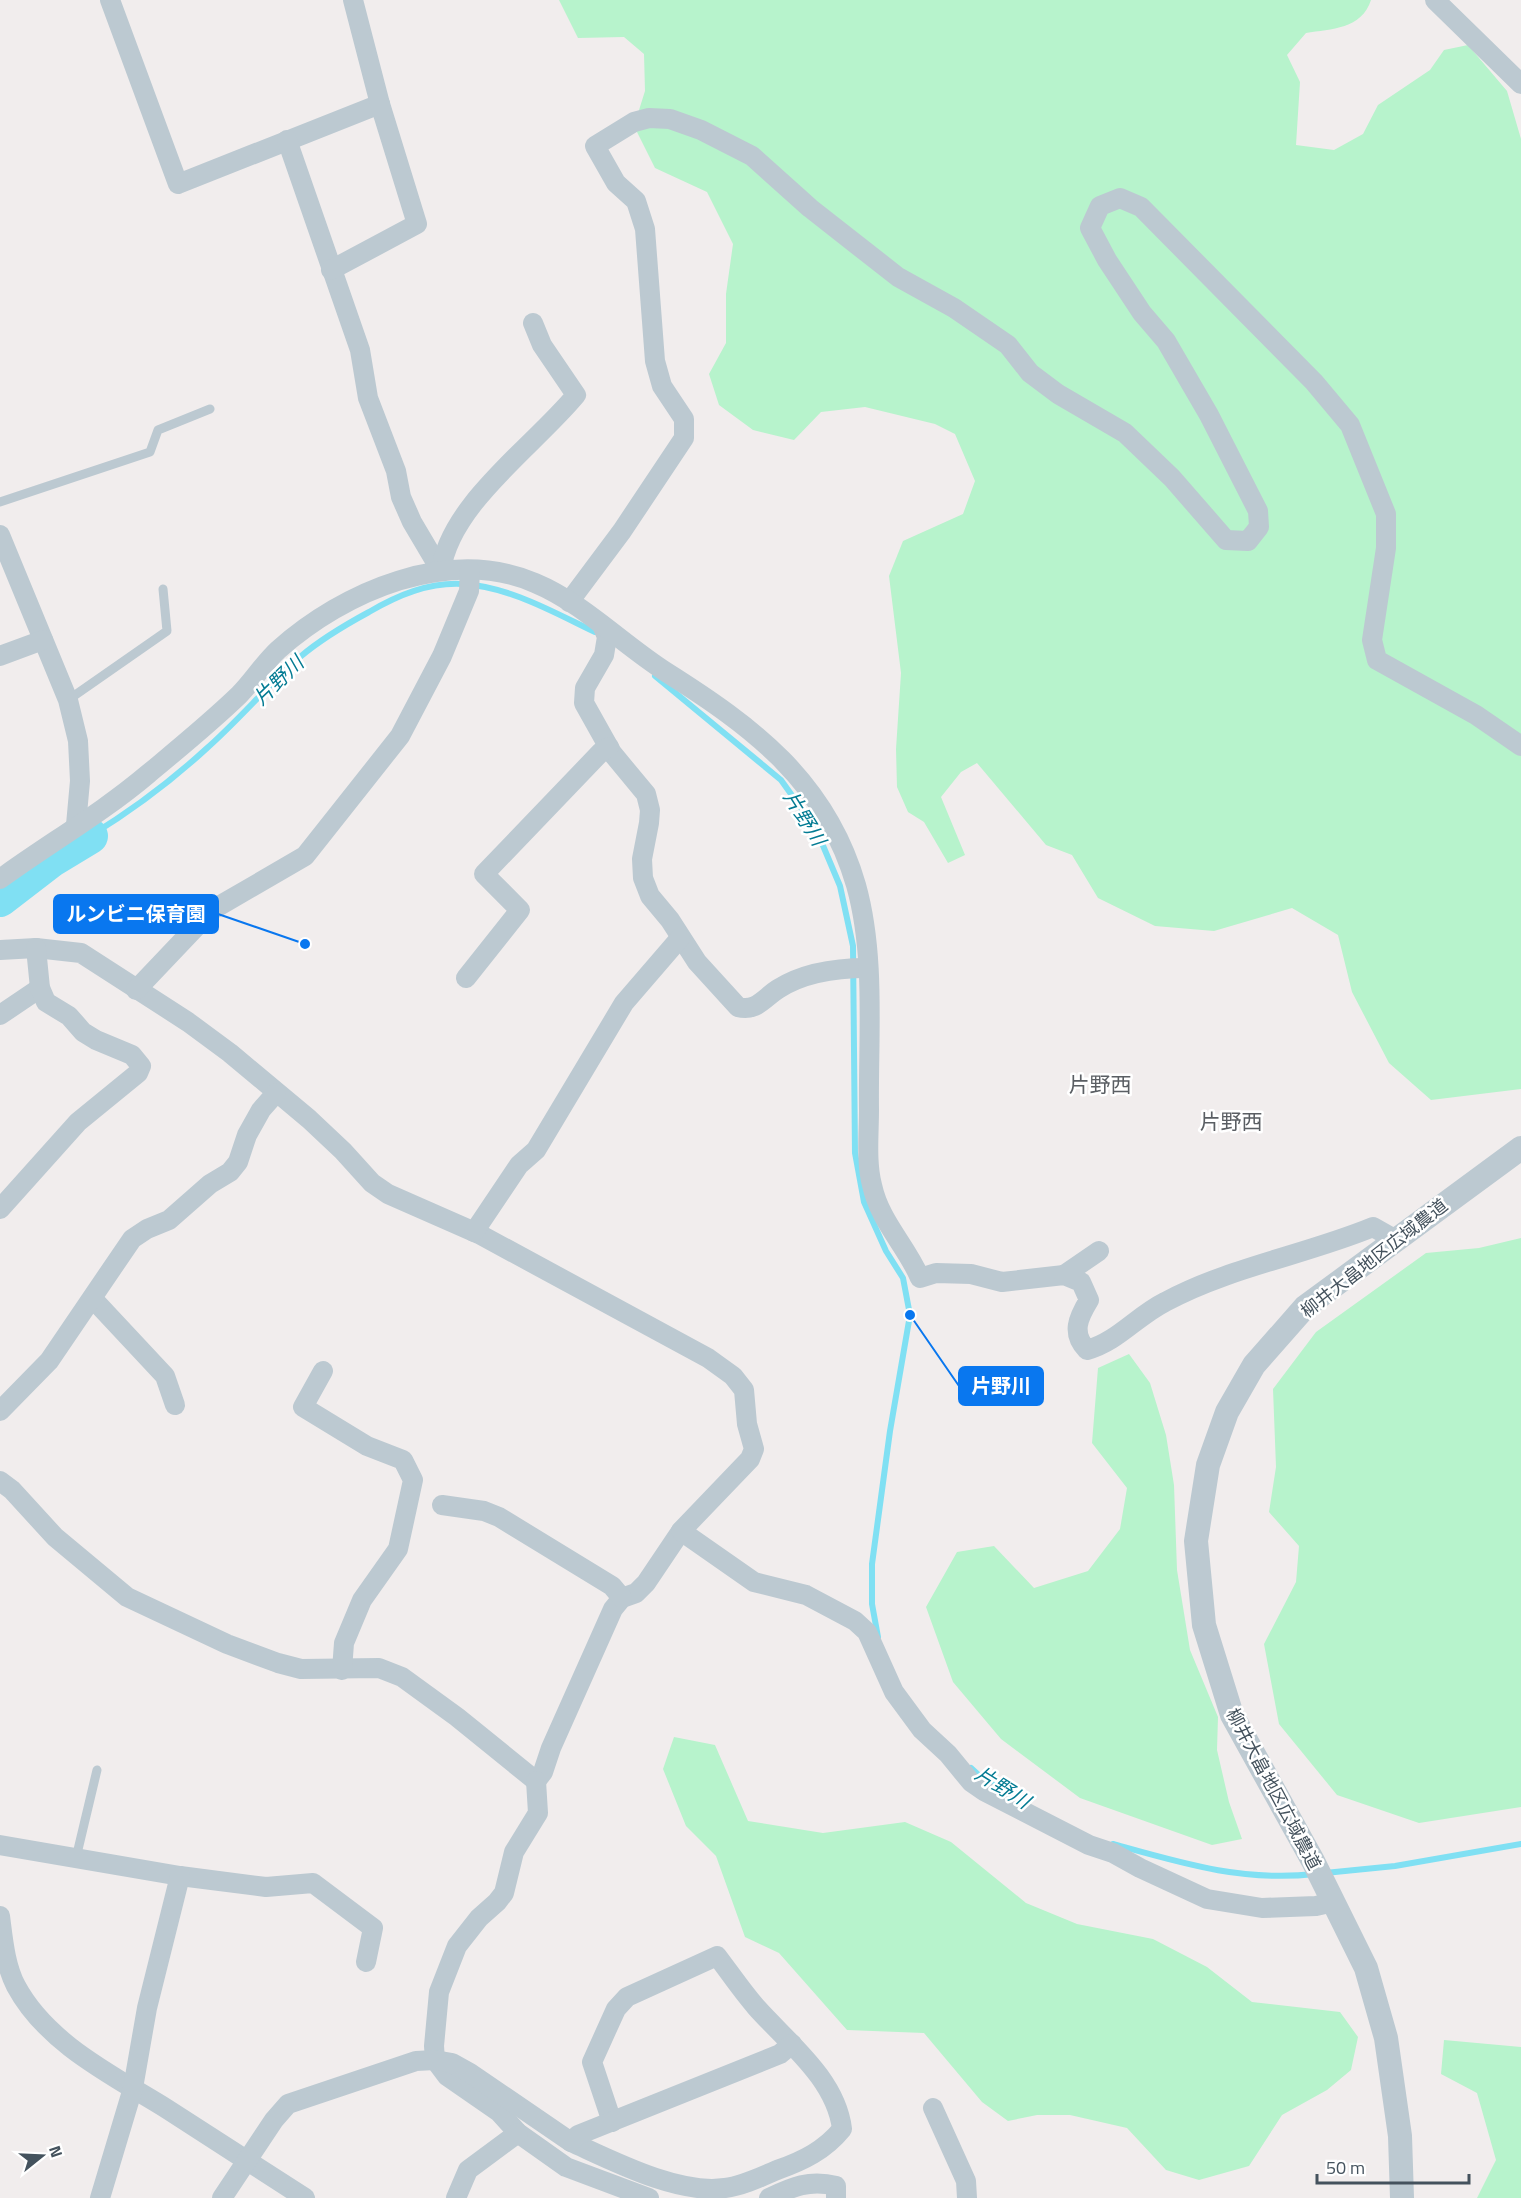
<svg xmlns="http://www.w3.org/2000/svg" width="1521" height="2198" font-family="'Titillium Web','Noto Sans JP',sans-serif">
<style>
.green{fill:#b7f3cc}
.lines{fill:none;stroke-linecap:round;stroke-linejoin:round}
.stream{stroke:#80e0f3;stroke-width:6}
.river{stroke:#80e0f3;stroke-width:36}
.service{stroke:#bcc9d1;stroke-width:9}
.minor{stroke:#bcc9d1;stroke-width:20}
.tertiary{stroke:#bcc9d1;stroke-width:24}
.labels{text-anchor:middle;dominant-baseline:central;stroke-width:5;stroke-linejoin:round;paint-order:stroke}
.street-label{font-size:18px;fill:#44525d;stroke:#fff}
.water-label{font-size:20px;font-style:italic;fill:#037b93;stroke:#fff}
.quarter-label{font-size:21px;fill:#5a5e63;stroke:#fff}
.leader{fill:none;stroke:#0977ef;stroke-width:2}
.callout-dot{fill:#0977ef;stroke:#fff;stroke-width:2}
.callout{fill:#0977ef;stroke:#0977ef;stroke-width:2}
.callout-label{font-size:20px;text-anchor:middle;font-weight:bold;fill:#fff}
</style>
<rect width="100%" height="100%" fill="#f1eded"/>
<!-- green -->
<g class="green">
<path d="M559 0H1371C1362 29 1331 29 1306 33L1287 55 1300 82 1296 145 1334 150 1363 134 1378 105 1430 70 1444 50 1468 45 1507 91 1521 139V1089L1431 1100 1389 1063 1352 992 1338 935 1292 908 1214 931 1155 926 1098 898 1072 855 1046 845 977 763 961 772 941 797 965 855 948 863 924 822 908 812 897 787 896 749 901 673 889 576 903 541 963 514 975 481 955 434 935 424 865 407 821 412 794 440 753 430 719 405 709 374 726 343V294L733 244 707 192 655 168 634 126 645 91 644 54 624 37 578 38Z"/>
<polygon points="1521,1238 1521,1807 1419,1823 1337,1795 1279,1724 1264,1644 1296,1582 1299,1546 1269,1512 1276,1467 1273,1389 1316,1332 1426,1253 1479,1248"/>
<polygon points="1129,1354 1150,1383 1166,1435 1174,1485 1177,1570 1190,1650 1218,1717 1217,1750 1229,1802 1242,1839 1212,1845 1080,1798 1001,1739 953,1682 926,1607 957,1552 994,1546 1034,1588 1088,1571 1120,1529 1127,1488 1092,1443 1098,1368"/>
<polygon points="674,1737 715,1745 748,1821 823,1833 905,1822 951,1842 1026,1903 1077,1924 1153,1939 1207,1967 1252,2002 1340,2012 1358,2037 1351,2070 1327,2090 1282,2115 1249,2166 1199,2180 1166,2170 1127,2128 1070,2115 1037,2115 1008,2121 982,2102 924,2033 847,2030 779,1953 745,1937 716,1856 686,1826 663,1769"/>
<polygon points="1444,2040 1521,2047 1521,2198 1477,2198 1496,2160 1477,2093 1441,2074"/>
</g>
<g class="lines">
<!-- stream -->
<g class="stream">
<polyline points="655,676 781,780 816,829 840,886 853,946 855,1153 864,1202 886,1251 903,1278 910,1315 890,1431 872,1564 872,1604 878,1637"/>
<path d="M90 836C131 811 170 782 206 749 239 720 267 686 300 657 321 639 345 625 369 612 398 595 429 582 463 584 510 587 553 612 595 632"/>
<polyline points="971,1768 983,1779 1023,1800"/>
<path d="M1113 1844C1181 1863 1242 1882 1315 1874"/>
<polyline points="1325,1873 1395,1866 1521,1844"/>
</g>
<!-- river -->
<polyline class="river" points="0,899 52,859 90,836"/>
<!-- service -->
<g class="service">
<polyline points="0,502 150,452 158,430 210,409"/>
<polyline points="68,700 167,631 163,589"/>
<polyline points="76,1858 97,1770"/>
</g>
<!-- minor -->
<g class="minor">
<polyline points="110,0 178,184 380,104"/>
<polyline points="1435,0 1521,84"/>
<polyline points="287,140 360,350 368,398 396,471 401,497 412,522 441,571"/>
<polyline points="331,270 417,224 380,104 353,0"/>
<polyline points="0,535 68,700 78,741 80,781 76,825"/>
<path d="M441 571C449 505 534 446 576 395L542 345 533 323"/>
<polyline points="569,602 622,531 684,438 684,419 662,386 655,361 645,229 636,201 616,183 595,146 634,122 649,118 670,119 701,130 752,156 810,208 898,277 954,308 1008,345 1030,373 1058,394 1125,433 1172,478 1226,540 1248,541 1259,527 1258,511 1209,415 1166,341 1142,313 1107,260 1090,228 1100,206 1120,198 1141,207 1314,382 1350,425 1386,514 1386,548 1372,640 1377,660 1476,715 1521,746"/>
<path d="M602 625 607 637 604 655 585 688 584 703 612 753 646 794 650 810 649 823 642 859 643 878 650 896 670 920 697 962 738 1007C756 1012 764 998 778 989 803 973 837 968 867 968"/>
<polyline points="0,656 43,640"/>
<path d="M0 879C48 844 102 813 148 774 178 749 210 723 239 695 253 681 264 663 278 650 344 591 449 546 535 583 583 603 622 644 666 672 753 727 826 781 856 885 876 956 868 1037 869 1110 869 1134 866 1162 872 1185 880 1222 906 1245 920 1278L936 1273 971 1274 1002 1282 1064 1275 1081 1282 1089 1300C1078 1318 1071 1333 1087 1350 1117 1342 1137 1316 1165 1302 1230 1267 1305 1255 1373 1227L1396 1240"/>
<polyline points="0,950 36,948 81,953 188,1022 230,1053 309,1119 343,1151 372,1183 388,1194 479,1234 708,1358 733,1376 744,1390 747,1424 754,1449 750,1459 681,1531 646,1583 636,1593 622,1598 613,1609 551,1748 543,1772 536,1781 457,1717 402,1677 379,1668 301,1669 278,1663 227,1644 127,1597 55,1537 12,1490 0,1481"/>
<polyline points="466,978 520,910 484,874 601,752 609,747"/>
<polyline points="136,990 212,910 305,856 400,736 442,656 469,591 470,570"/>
<polyline points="0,1015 40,988"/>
<polyline points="0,1209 78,1122 138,1073 141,1066 132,1055 96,1040 83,1032 69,1016 46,1002 40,988 36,948"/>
<polyline points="474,1232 519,1165 536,1150 624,1003 680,938"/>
<polyline points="1064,1275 1099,1251"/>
<polyline points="94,1300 165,1376 175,1405"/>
<polyline points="323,1371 303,1407 367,1446 403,1460 413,1480 398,1549 362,1600 344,1643 342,1670"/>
<polyline points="0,1411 49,1361 132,1239 147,1229 169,1220 210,1184 230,1172 238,1162 247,1135 261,1110 276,1093"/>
<polyline points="442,1505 484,1511 499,1517 612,1586 622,1598"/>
<polyline points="681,1531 754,1582 806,1595 855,1621 867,1632 894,1692 922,1730 948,1754 971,1782 984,1791 1089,1845 1113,1853 1140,1868 1207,1899 1262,1908 1316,1906 1334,1902"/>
<polyline points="536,1781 538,1813 514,1852 504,1893 497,1902 479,1918 457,1946 439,1992 434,2046 435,2060 447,2076 499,2112 518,2133 566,2167 649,2198"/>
<polyline points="0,1845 180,1876 266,1887 313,1883 373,1928 366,1962"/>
<path d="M0 1916C3 1939 5 1965 16 1986 47 2044 114 2076 167 2109 213 2139 259 2168 305 2198"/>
<polyline points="933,2108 966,2181 967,2198"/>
<path d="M571 2142C613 2161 678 2195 725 2188 742 2186 761 2177 777 2170 803 2161 825 2150 842 2129 836 2079 788 2043 756 2007 742 1991 730 1973 717 1956L627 1997 616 2009 592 2062 612 2122"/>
<polyline points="100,2198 133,2088 147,2008 180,1876"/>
<polyline points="222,2198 274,2120 288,2104 416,2061 435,2060 452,2063 470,2073 571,2142 578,2135 780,2054 792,2044"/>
<polyline points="456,2198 468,2170 518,2133"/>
<path d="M769 2198C792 2187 810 2179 836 2186V2198"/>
</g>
<!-- tertiary -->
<polyline class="tertiary" points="1402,2198 1400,2136 1386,2038 1366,1968 1313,1861 1232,1715 1204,1625 1196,1541 1208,1465 1227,1412 1254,1365 1305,1307 1521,1148"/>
</g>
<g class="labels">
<!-- street labels -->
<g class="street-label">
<text transform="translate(1374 1258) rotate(-38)">柳井大畠地区広域農道</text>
<text transform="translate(1274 1789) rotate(62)">柳井大畠地区広域農道</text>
</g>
<!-- water labels -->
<g class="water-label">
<text transform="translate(278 680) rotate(-44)">片野川</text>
<text transform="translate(805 818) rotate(58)">片野川</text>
<text transform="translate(1003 1787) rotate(32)">片野川</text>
</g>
<!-- quarter labels -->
<g class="quarter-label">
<text x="1100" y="1084">片野西</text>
<text x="1231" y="1121">片野西</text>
</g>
</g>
<!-- callouts -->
<path class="leader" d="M305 944L218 914M910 1315L959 1386"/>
<g class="callout-dot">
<circle cx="305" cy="944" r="6"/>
<circle cx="910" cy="1315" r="6"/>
</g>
<g class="callout">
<rect x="54" y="895" width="164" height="38" rx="6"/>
<rect x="959" y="1367" width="84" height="38" rx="6"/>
</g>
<g class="callout-label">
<text x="136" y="921">ルンビニ保育園</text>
<text x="1001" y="1393">片野川</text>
</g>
<!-- north arrow -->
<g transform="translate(42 2156) rotate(72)" stroke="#ffffff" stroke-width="4.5" paint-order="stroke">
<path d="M0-4.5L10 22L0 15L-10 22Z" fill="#44525d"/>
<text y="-9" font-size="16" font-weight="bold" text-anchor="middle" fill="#44525d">N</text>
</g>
<!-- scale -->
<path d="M1317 2174v9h152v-9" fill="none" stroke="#44525d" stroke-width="3"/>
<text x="1326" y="2174" font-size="18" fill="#44525d" stroke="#ffffff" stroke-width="4.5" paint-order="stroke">50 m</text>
</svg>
